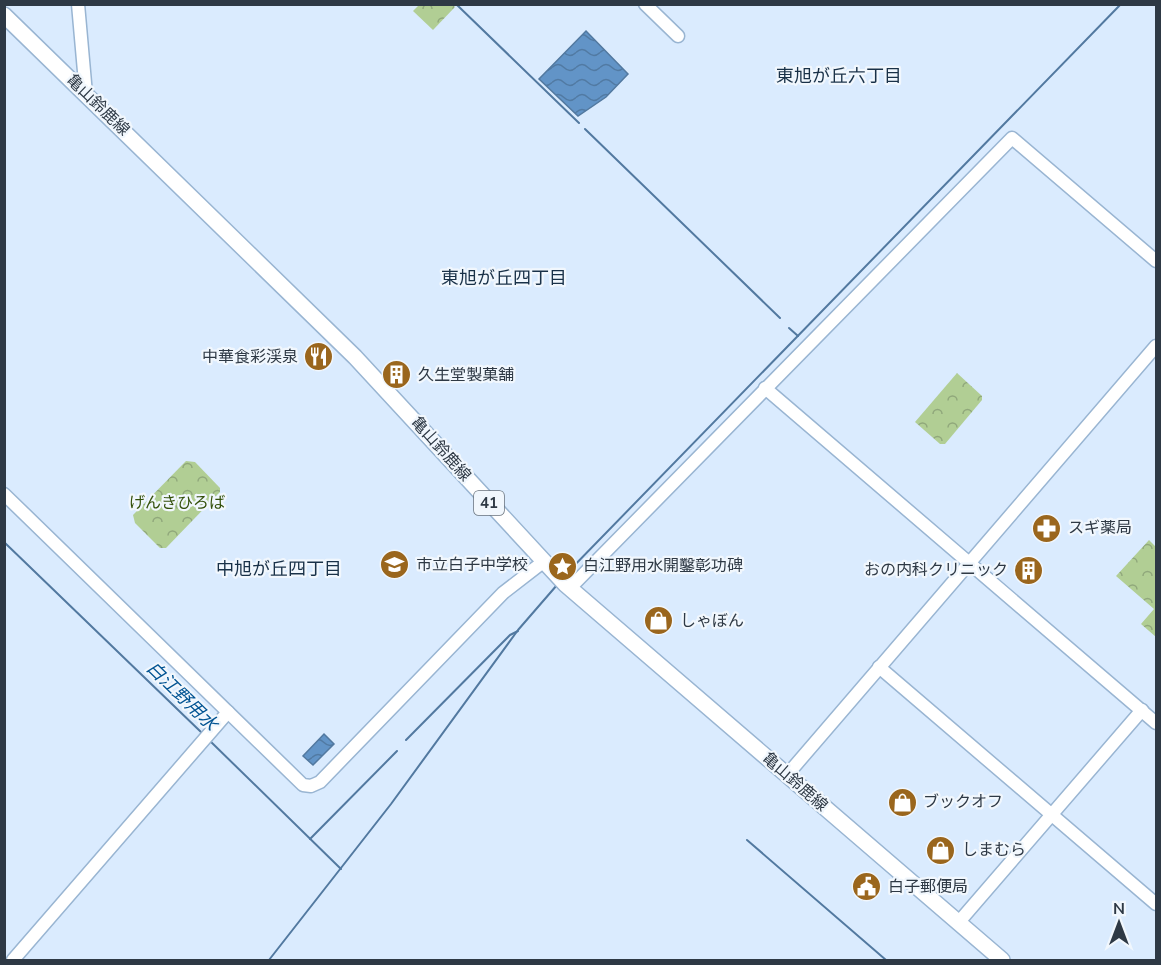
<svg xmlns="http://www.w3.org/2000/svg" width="1161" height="965" font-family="'Nunito Sans','Noto Sans JP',sans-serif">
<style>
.park{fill:url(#park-crowns)}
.water{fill:url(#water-waves);stroke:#5279a0;stroke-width:1.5}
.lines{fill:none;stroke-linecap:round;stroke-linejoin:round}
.stream{stroke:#5279a0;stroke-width:2}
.tertiary-casing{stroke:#99b5d2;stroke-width:15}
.primary-casing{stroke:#99b5d2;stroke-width:18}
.tertiary{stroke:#fff;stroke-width:12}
.primary{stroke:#fff;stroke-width:15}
.labels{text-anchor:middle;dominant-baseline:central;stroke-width:4.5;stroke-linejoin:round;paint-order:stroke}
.shield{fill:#f1f7fd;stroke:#68727c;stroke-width:1.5}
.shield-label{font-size:15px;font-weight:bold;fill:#2e3945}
.street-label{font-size:16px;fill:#2e3945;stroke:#f1f7fd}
.poi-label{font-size:16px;fill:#2e3945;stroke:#f1f7fd;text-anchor:start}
.park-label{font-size:16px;fill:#33500a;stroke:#f1f7fd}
.neighbourhood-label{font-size:18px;fill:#193148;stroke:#f1f7fd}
.water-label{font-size:18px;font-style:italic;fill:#025493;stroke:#f1f7fd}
</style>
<defs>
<pattern id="park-crowns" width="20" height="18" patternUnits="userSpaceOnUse" patternTransform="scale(1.5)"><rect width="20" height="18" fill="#b1ce94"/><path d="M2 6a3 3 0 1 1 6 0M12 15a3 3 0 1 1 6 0" fill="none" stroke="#90a87b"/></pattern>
<pattern id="water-waves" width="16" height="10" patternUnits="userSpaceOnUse" patternTransform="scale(1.5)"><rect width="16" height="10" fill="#6294c7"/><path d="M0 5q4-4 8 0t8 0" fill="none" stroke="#517aa3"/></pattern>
</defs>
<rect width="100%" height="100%" fill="#daebfe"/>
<!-- park -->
<g class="park">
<polygon points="420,4 453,5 455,7 433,30 413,11"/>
<polygon points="957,373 982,396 982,400 945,444 940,444 915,422"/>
<polygon points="186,461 195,462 220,488 220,492 166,548 160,548 135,523 133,515"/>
<polygon points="1149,540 1156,547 1156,637 1141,624 1154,609 1116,576"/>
</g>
<!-- water -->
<g class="water">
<polygon points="586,31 628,74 606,97 578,116 539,79"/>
<polygon points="324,734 334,744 313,765 303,756"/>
</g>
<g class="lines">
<!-- stream -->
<g class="stream">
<polyline points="456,4 579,123"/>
<polyline points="585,129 780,318"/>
<polyline points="789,328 798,336"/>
<polyline points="4,542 202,733"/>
<polyline points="566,574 1121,4"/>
<polyline points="208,739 341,869"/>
<polyline points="406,740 510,635 518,631"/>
<polyline points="310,839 397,751"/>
<polyline points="747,840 886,960"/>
<polyline points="269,960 391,804 518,630 557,585"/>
</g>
<defs>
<g id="tertiary">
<polyline points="78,4 86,94"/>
<polyline points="645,4 678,36"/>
<polyline points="765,388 1156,723"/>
<polyline points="4,494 303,785 311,786 320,782 503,593 543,562"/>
<polyline points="570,588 1012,138 1156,261"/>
<polyline points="879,667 1156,904"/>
<polyline points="787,775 1156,346"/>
<polyline points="958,923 1142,710"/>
<polyline points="13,960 228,712"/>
</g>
<polyline id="primary" points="4,15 355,357 565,584 1002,960"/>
</defs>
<!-- tertiary casing -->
<use href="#tertiary" class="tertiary-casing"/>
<!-- primary casing -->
<use href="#primary" class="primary-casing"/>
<!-- tertiary -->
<use href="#tertiary" class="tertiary"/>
<!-- primary -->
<use href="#primary" class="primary"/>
</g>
<!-- icons -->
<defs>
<symbol id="restaurant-disc" viewBox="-11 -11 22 22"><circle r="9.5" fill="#9a661d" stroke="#f1f7fd"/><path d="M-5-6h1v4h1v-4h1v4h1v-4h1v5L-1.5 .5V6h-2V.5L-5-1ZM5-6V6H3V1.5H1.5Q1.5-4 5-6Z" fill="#fff"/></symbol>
<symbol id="building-disc" viewBox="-11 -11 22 22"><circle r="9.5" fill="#9a661d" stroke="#f1f7fd"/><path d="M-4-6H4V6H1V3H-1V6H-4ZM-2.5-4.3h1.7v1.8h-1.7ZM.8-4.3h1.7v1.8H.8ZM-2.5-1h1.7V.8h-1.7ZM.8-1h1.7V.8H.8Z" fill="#fff"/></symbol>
<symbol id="pharmacy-disc" viewBox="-11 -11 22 22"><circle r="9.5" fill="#9a661d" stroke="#f1f7fd"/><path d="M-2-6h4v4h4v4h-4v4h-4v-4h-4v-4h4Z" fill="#fff"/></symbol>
<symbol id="school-disc" viewBox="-11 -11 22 22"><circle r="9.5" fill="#9a661d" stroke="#f1f7fd"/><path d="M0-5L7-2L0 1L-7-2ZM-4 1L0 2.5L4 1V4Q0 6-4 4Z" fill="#fff"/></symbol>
<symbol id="sight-disc" viewBox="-11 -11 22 22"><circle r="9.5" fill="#9a661d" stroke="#f1f7fd"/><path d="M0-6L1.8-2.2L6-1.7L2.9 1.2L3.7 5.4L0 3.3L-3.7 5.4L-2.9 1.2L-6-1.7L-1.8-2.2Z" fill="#fff"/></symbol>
<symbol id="shop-disc" viewBox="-11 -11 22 22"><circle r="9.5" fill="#9a661d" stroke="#f1f7fd"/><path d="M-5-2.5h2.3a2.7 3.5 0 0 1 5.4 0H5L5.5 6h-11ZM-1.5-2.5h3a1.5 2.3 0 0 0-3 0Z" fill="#fff"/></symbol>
<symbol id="civic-disc" viewBox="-11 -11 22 22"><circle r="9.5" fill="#9a661d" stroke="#f1f7fd"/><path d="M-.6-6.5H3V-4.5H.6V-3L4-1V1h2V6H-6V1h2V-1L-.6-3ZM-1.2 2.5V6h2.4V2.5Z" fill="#fff"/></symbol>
</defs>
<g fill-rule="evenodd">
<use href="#restaurant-disc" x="302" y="340" width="33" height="33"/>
<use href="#building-disc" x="380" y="358" width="33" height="33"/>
<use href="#pharmacy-disc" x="1030" y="512" width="33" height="33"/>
<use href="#school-disc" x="378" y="548" width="33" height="33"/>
<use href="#sight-disc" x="546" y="550" width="33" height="33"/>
<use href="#building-disc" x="1012" y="554" width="33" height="33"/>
<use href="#shop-disc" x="642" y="604" width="33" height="33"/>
<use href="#shop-disc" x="886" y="786" width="33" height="33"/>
<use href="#shop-disc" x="924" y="834" width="33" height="33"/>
<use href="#civic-disc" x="850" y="870" width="33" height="33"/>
</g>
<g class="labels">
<!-- shield labels -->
<rect class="shield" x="474" y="491" width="30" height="24" rx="4.5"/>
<g class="shield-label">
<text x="489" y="503">41</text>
</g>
<!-- street labels -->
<g class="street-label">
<text transform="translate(98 105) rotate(44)">亀山鈴鹿線</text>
<text transform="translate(441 449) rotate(48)">亀山鈴鹿線</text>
<text transform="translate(795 782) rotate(41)">亀山鈴鹿線</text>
</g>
<!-- poi labels -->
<g class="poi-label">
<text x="298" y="357" text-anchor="end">中華食彩渓泉</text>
<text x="418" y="375">久生堂製菓舗</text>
<text x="1068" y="528">スギ薬局</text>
<text x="416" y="565">市立白子中学校</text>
<text x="583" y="566">白江野用水開鑿彰功碑</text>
<text x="1008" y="570" text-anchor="end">おの内科クリニック</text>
<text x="680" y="621">しゃぼん</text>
<text x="923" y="802">ブックオフ</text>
<text x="962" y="850">しまむら</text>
<text x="888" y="887">白子郵便局</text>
</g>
<!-- park labels -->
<g class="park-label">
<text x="177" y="503">げんきひろば</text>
</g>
<!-- neighbourhood labels -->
<g class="neighbourhood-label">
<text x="839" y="76">東旭が丘六丁目</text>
<text x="504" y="278">東旭が丘四丁目</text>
<text x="279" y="569">中旭が丘四丁目</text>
</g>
<!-- water labels -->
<g class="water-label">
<text transform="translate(182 696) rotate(44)">白江野用水</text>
</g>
</g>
<!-- border -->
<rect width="1161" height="965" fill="none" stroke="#2e3945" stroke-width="12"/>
<!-- north arrow -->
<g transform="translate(1119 923)" stroke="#f1f7fd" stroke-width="4.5" paint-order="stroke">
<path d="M0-4.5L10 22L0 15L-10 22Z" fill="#2e3945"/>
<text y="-9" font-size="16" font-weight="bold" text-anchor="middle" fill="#2e3945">N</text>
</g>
</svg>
